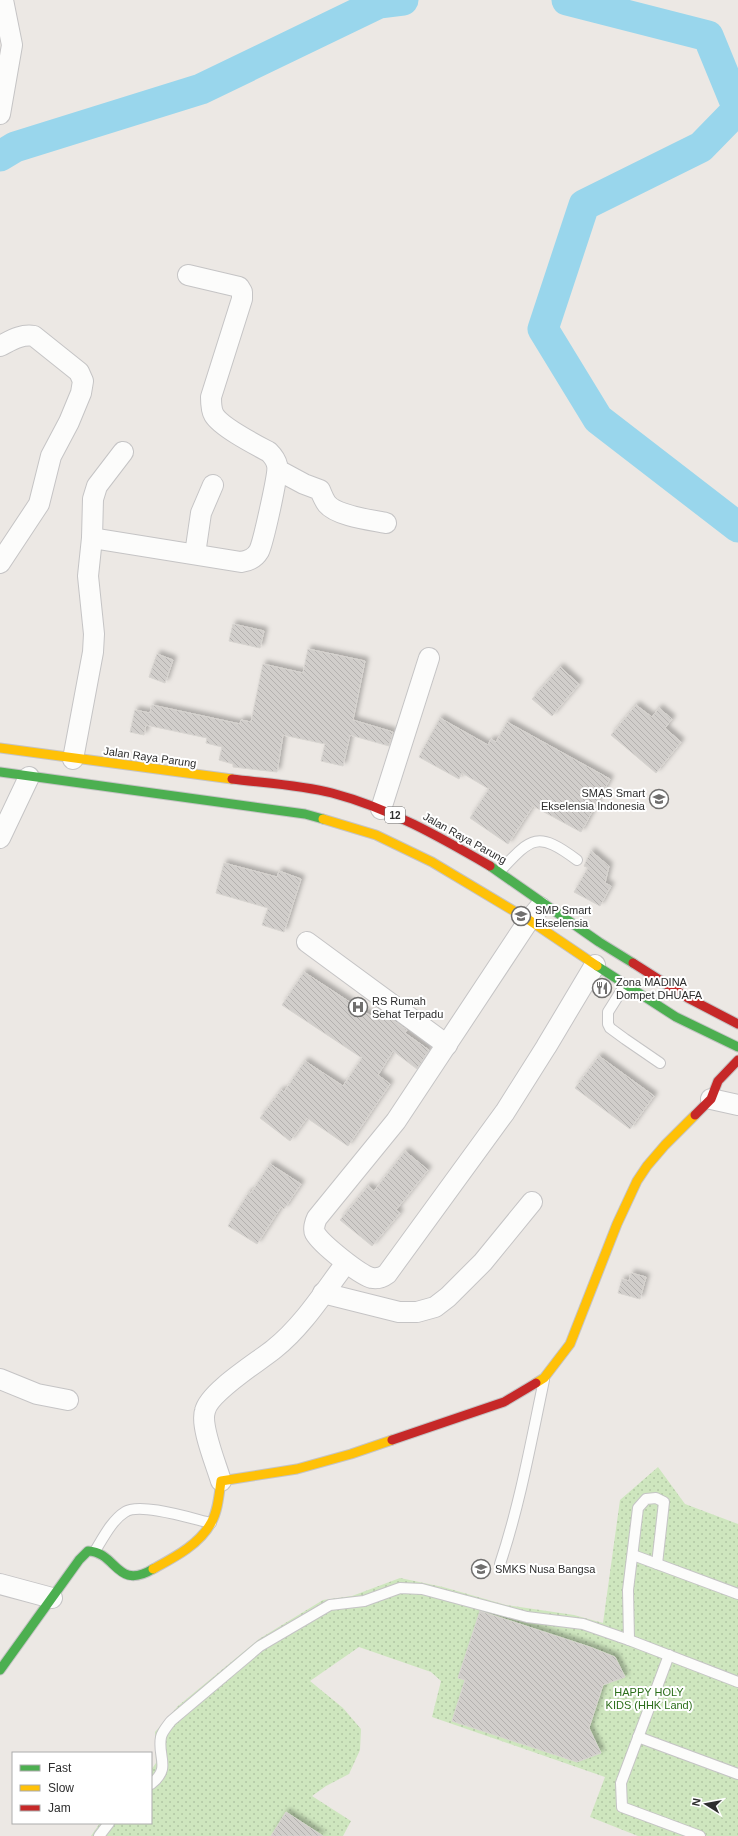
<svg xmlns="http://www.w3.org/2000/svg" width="738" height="1836" font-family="Helvetica,sans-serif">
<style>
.grass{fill:url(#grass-dots)}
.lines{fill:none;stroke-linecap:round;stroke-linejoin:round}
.river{stroke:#99d6ec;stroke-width:31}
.building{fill:url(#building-back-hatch);stroke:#d7d4d0;filter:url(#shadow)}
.lane-casing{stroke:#c5c4c5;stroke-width:12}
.street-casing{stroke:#c5c4c5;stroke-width:22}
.fast-casing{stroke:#c5c4c5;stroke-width:11}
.slow-casing{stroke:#c5c4c5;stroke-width:11}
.jam-casing{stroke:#c5c4c5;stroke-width:11}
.lane{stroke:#fcfcfb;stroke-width:10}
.street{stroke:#fcfcfb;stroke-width:20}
.fast{stroke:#4caf50;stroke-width:9}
.slow{stroke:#ffc107;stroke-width:9}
.jam{stroke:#c62828;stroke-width:9}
.labels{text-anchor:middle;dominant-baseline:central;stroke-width:4;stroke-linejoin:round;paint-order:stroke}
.shield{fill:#fff;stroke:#6d6d6d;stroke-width:1}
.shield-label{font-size:10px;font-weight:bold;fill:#2e2e2e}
.street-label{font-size:11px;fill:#2e2e2e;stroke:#fff}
.poi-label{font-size:11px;fill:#2e2e2e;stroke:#fff;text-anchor:start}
.park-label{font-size:11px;fill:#2c6e1b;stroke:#fff}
</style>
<defs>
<pattern id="grass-dots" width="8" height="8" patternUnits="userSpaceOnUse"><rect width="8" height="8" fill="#cee6be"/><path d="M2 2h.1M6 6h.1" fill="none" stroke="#b1c6a4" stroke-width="1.8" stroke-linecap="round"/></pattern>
<pattern id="building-back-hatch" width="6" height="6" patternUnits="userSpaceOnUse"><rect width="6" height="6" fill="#d1cecb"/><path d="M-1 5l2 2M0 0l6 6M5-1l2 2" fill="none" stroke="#b4b1af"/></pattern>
<filter id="shadow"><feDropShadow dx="3.5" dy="-3.5" stdDeviation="2" flood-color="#0004"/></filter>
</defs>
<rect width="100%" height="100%" fill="#ece8e4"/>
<!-- grass -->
<polygon class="grass" points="658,1467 685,1504 738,1524 738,1836 638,1836 590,1817 605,1777 432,1717 441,1681 431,1672 359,1647 310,1681 343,1708 361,1729 360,1750 349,1774 326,1786 312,1796 351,1821 343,1836 91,1836 100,1823 151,1823 151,1770 156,1763 155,1732 178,1706 259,1639 323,1600 352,1596 400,1578 443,1587 506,1605 574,1615 603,1623 620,1500"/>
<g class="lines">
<!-- river -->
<g class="river">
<polyline points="567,0 708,36 738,109 701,147 584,205 543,329 598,419 738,527"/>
<polyline points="0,156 15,147 201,89 379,3 403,0"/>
</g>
</g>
<!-- building -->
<g class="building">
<polygon points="233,624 264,631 260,648 229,641"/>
<polygon points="308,649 365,661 353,720 393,732 389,746 350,735 343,766 321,761 325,744 283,735 277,772 233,767 233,764 219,760 222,747 206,743 207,738 146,725 144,735 130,732 135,710 150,713 152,705 240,724 241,720 251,722 263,664 303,673"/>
<polygon points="157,654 173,660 165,683 149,677"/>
<polygon points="560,667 579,684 552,716 532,699"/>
<polygon points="636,705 652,717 659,708 672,719 665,728 681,742 656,773 611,735"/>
<polygon points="440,718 488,745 491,739 496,742 507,722 610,779 581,832 533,806 508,844 470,818 489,789 462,773 459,779 419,757"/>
<polygon points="591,851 609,866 605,883 611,886 600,906 574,892 588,868 584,866"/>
<polygon points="224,863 277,877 279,871 301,879 284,932 262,925 268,908 216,893"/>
<polygon points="304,972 371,1016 376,1008 407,1030 405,1033 429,1050 417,1069 393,1051 378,1075 390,1084 348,1146 307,1118 290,1141 260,1118 281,1090 284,1092 305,1061 343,1086 362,1058 282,1005"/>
<polygon points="599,1056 654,1096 630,1129 575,1088"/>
<polygon points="405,1151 428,1170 396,1210 400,1213 372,1246 340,1220 368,1186 374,1191"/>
<polygon points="270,1164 301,1184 284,1209 281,1207 257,1244 228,1226 249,1192 251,1193"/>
<polygon points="631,1273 646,1277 640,1299 618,1293 622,1279 629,1281"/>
<polygon points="480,1611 590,1647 615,1657 625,1677 603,1685 589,1728 601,1753 577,1762 452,1721 465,1680 458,1678"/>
<polygon points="286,1812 323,1836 271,1836"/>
</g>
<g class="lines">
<defs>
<g id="lane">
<path d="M500 871C531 838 537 830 577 860"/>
<polyline points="625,985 608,1012 608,1024 610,1028 625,1039 660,1063"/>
<path d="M95 1551C103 1538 112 1520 125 1512 140 1502 193 1519 211 1523"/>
<polyline points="633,1555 738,1594"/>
<path d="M500 1564C520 1504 531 1442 544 1380"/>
<polyline points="657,1564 664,1502 656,1498 646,1499 638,1508 628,1590 629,1640 738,1682"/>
<polyline points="669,1655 621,1783 622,1807 700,1836"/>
<polyline points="638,1737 738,1774"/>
<path d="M151 1784C172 1768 157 1757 161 1737 162 1732 168 1725 171 1721L260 1646 330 1605 364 1601 400 1588 422 1589 527 1617 583 1624 629 1640"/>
<polyline points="99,1836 109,1823"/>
</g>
<g id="street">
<polyline points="0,114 12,45 3,0"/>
<path d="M0 346C12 340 21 334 34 336L79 372 83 381 81 393 69 422 51 456 39 504 0 563"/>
<path d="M278 470 304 484 320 490C322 495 324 500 327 504 337 516 371 520 386 523"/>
<polyline points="92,538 93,499 97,486 123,452"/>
<polyline points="195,554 201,513 213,485"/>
<path d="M73 759 93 652 94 634 88 576 92 538 241 562C249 561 255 558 259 551 263 543 279 473 277 465 276 460 273 456 269 452 256 445 221 427 214 415 211 410 211 403 211 397L242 299V292L239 287 188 275"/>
<polyline points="381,809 429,658"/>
<polyline points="0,838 29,777"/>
<path d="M540 907 529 920 396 1121 317 1218C315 1222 313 1229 315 1233 321 1244 360 1275 372 1278 378 1279 383 1277 387 1274L505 1112 546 1047 595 965"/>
<polyline points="307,942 447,1045"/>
<polyline points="711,1099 738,1105"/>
<polyline points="323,1293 399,1312 417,1312 435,1307 448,1297 483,1262 532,1202"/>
<polyline points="0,1379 37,1394 68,1400"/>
<path d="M221 1481C216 1464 200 1426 205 1411 209 1392 258 1362 274 1349 303 1326 324 1292 346 1263"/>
<polyline points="0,1584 52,1598"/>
</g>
<g id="fast">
<polyline points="0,772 305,814 323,819"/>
<polyline points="490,866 599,942 633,963"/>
<polyline points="597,966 676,1017 738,1047"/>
<path d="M0 1670 79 1560 88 1551C117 1552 116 1591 153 1569"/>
</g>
<g id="slow">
<polyline points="0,748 232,779"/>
<polyline points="323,819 376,835 432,862 529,920 597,966"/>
<polyline points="536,1383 544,1378 570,1344 617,1224 637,1181 647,1166 665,1145 695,1115"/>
<path d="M153 1569C173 1558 199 1545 211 1523 218 1511 219 1495 221 1481L297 1469 351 1454 392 1440"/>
</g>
<g id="jam">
<path d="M232 779C264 783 301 785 332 793 389 808 440 837 490 866"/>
<polyline points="633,963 688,998 738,1024"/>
<polyline points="695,1115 711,1099 718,1081 738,1060"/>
<polyline points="392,1440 504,1402 536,1383"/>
</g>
</defs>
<!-- lane casing -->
<use href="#lane" class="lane-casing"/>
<!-- street casing -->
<use href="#street" class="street-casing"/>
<!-- fast casing -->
<use href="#fast" class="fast-casing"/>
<!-- slow casing -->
<use href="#slow" class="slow-casing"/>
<!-- jam casing -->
<use href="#jam" class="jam-casing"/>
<!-- lane -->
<use href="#lane" class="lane"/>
<!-- street -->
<use href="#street" class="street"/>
<!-- fast -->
<use href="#fast" class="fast"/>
<!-- slow -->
<use href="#slow" class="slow"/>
<!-- jam -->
<use href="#jam" class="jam"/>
</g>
<!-- icons -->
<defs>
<symbol id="school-ring" viewBox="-11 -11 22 22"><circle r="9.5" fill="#fff" stroke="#706f6e" stroke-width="1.5"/><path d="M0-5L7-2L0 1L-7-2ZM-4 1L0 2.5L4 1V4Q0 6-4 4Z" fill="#706f6e"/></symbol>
<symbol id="restaurant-ring" viewBox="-11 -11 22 22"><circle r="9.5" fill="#fff" stroke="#706f6e" stroke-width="1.5"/><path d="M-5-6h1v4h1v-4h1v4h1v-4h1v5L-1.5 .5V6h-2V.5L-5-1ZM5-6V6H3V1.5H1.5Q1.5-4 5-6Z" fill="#706f6e"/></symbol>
<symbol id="hospital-ring" viewBox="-11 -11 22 22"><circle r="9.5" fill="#fff" stroke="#706f6e" stroke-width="1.5"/><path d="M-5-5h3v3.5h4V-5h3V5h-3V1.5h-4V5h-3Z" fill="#706f6e"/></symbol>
</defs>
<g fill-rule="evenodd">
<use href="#school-ring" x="648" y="788" width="22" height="22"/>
<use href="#school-ring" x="510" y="905" width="22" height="22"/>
<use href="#restaurant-ring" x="591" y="977" width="22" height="22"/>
<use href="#hospital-ring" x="347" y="996" width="22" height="22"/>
<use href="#school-ring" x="470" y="1558" width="22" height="22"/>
</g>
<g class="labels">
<!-- shield labels -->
<rect class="shield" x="385" y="807" width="20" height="16" rx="3"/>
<g class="shield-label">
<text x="395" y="815">12</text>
</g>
<!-- street labels -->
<g class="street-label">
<text transform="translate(150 757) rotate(8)">Jalan Raya Parung</text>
<text transform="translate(465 838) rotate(29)">Jalan Raya Parung</text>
</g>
<!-- poi labels -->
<g class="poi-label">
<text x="645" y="793" text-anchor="end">SMAS Smart<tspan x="645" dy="13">Ekselensia Indonesia</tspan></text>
<text x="535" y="910">SMP Smart<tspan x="535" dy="13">Ekselensia</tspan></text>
<text x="616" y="982">Zona MADINA<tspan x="616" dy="13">Dompet DHUAFA</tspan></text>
<text x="372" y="1001">RS Rumah<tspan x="372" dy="13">Sehat Terpadu</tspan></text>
<text x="495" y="1569">SMKS Nusa Bangsa</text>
</g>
<!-- park labels -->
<g class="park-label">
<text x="649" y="1692">HAPPY HOLY<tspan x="649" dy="13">KIDS (HHK Land)</tspan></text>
</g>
</g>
<!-- legend -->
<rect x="12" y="1752" width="140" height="72" fill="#ffffff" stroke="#ababab"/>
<rect x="20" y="1765" width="20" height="6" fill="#4caf50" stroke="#ababab"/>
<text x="48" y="1772" font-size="12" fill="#2e2e2e">Fast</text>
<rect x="20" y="1785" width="20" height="6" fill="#ffc107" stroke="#ababab"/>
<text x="48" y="1792" font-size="12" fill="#2e2e2e">Slow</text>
<rect x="20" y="1805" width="20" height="6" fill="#c62828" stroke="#ababab"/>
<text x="48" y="1812" font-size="12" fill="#2e2e2e">Jam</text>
<!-- north arrow -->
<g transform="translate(706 1804) rotate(281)" stroke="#ffffff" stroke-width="3" paint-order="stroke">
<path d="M0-3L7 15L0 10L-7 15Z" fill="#2e2e2e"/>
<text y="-6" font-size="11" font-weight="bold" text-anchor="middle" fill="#2e2e2e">N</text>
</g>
</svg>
